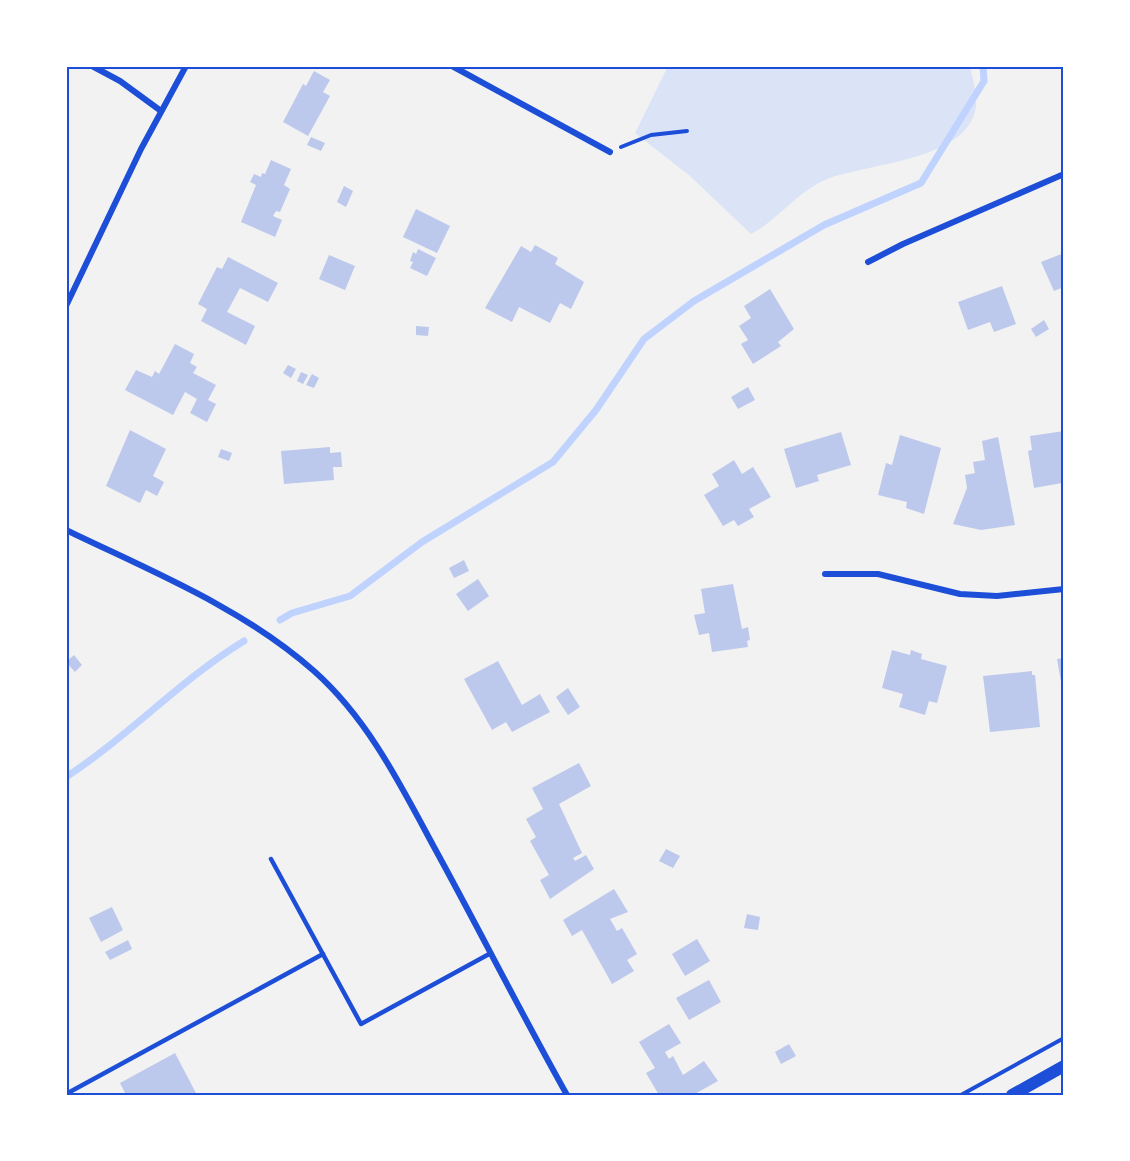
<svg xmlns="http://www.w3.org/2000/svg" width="1130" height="1161" font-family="Manrope,sans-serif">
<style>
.green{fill:#dbe4f7}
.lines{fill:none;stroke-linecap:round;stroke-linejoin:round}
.stream{stroke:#bfd3fe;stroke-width:7}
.building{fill:#bdc9ec}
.path{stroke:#1d4ed8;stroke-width:4}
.service{stroke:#1d4ed8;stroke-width:4.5}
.minor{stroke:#1d4ed8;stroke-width:6}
.secondary{stroke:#1d4ed8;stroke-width:12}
.neatline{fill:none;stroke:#1d4ed8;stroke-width:2}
</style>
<rect width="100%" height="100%" fill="#f2f2f2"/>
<!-- green -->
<path class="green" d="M668 66H970C973 79 977 94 976 107 968 162 864 163 825 180 797 192 778 220 751 234L690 176 635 133Z"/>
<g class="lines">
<!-- stream -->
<g class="stream">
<polyline points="280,620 292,613 350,596 422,542 553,462 596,410 644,339 694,301 824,225 921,183 984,81 983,66"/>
<path d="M66 777C129 736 180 680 244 641"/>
</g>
</g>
<!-- building -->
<g class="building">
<polygon points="314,71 330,80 323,92 330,96 308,136 283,122 303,84 306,86"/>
<polygon points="311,137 325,143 321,151 307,145"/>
<polygon points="271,160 291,169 284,185 290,189 280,212 276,211 273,216 282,220 275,237 241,222 256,185 250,182 254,174 261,177 262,173 265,174"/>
<polygon points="344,186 353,191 346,207 337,202"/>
<polygon points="416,209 450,226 437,253 403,237"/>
<polygon points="535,245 558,258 555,264 584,282 571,309 560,303 550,323 519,307 512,322 485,308 521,246 531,252"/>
<polygon points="418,249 436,258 427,276 410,268 413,262 410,261 413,252 416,254"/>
<polygon points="1064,253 1064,287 1054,291 1041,262"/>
<polygon points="329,255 355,266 345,290 319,279"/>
<polygon points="228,257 278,283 268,302 240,288 227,312 255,326 246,345 201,321 207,309 198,304 217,267 222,269"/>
<polygon points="1002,286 1016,324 994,332 990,322 968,330 958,302"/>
<polygon points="770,289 794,329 778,342 781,346 753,364 741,344 748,340 739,326 751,318 744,306"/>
<polygon points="1044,320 1049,329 1036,337 1031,329"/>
<polygon points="416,326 429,327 428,336 416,335"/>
<polygon points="175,344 194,354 190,363 197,367 193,373 216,385 208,400 216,404 207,422 190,413 197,399 185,392 173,415 125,390 136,370 152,377 155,371 159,374"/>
<polygon points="288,365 296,369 291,378 283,373"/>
<polygon points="301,372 308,375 303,384 297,381"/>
<polygon points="312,374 319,378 314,388 306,385"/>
<polygon points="748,387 755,400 738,409 731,397"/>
<polygon points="130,430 166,449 153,476 164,482 157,496 146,490 140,503 106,486"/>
<polygon points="1064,431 1064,492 1062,483 1034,488 1028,451 1032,450 1030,436"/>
<polygon points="841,432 851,465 817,475 819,481 796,488 784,449"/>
<polygon points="900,435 941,448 924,514 906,508 907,502 878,495 886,463 892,465"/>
<polygon points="998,437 1015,525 981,530 953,524 967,488 965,475 975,473 973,462 985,460 982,441"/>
<polygon points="330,447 330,453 341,452 342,467 333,467 334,480 284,484 281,451"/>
<polygon points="221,449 232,453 229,461 218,457"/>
<polygon points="734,460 742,474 753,467 771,497 749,509 754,517 738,526 734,520 723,526 704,495 719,486 712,474"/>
<polygon points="464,560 469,571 454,578 449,568"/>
<polygon points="478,579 489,596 468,611 456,594"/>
<polygon points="733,584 742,629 748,627 750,640 747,641 748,647 712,652 709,633 699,635 694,615 705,613 701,589"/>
<polygon points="892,650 910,655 911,650 922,654 921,659 947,666 937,703 929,701 925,715 899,707 903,694 882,688"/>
<polygon points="74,655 82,665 75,672 66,662"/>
<polygon points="1064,658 1064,693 1063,693 1057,659"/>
<polygon points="498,661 522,705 540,694 550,712 512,732 506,722 492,730 464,679"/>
<polygon points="1032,671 1032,675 1035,675 1040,727 990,732 983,676"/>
<polygon points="568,688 580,707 568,715 556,697"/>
<polygon points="579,763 591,786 559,804 582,853 573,858 575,861 586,855 594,869 550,899 540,880 549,875 530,841 536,837 526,819 543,809 532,788"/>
<polygon points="666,849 680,856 673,868 659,861"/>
<polygon points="614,889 628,912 610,919 617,931 622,928 637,954 627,960 634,971 612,984 582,930 572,936 563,920"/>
<polygon points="112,907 123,930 101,942 89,918"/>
<polygon points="747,914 760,917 758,930 744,928"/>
<polygon points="697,939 710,961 685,976 672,954"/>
<polygon points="128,940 132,949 110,960 105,952"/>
<polygon points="709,980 721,1002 689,1020 676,998"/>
<polygon points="669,1024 681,1043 665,1052 669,1059 673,1056 683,1075 704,1061 718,1081 693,1095 659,1095 646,1073 655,1068 639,1042"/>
<polygon points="789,1044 796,1056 781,1064 775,1052"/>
<polygon points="175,1053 197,1095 126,1095 120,1083"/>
</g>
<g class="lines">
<!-- path -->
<g class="path">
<polyline points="621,147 651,135 687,131"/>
<polyline points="961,1095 1064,1038"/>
</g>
<!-- service -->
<g class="service">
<polyline points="271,859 361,1024 491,953"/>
<polyline points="66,1094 323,954"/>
</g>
<!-- minor -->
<g class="minor">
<polyline points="92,66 120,81 161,111"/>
<polyline points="452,66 610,152"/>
<polyline points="868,262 903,244 1064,174"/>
<polyline points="66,306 141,149 186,66"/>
<path d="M66 530C151 571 243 608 314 671 368 719 400 784 434 847 479 929 521 1013 567 1095"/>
<polyline points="825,574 878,574 960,594 997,596 1064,589"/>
</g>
<!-- secondary -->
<polyline class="secondary" points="1012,1095 1064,1066"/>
</g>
<!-- border -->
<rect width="1130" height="1161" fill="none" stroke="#ffffff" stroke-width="135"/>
<rect x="68" y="68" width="994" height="1026" class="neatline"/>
</svg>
